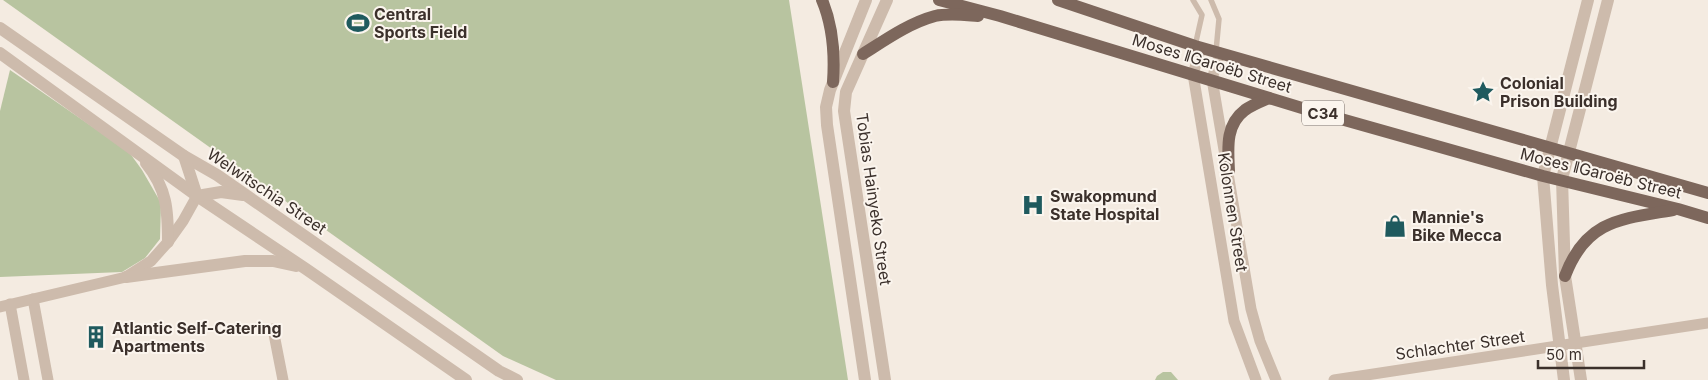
<svg xmlns="http://www.w3.org/2000/svg" width="1708" height="380" font-family="Inter,sans-serif">
<style>
.green{fill:#b8c4a0}
.lines{fill:none;stroke-linecap:round;stroke-linejoin:round}
.service{stroke:#cdbbac;stroke-width:5.5}
.minor{stroke:#cdbbac;stroke-width:11}
.tertiary{stroke:#cdbbac;stroke-width:12}
.primary{stroke:#7d675c;stroke-width:12}
.labels{text-anchor:middle;dominant-baseline:central;stroke-width:4;stroke-linejoin:round;paint-order:stroke}
.shield{fill:#fbf5ee;stroke:#756b66;stroke-width:1}
.shield-label{font-size:15px;font-weight:bold;fill:#3b302b}
.poi-label{font-size:16px;font-weight:bold;fill:#3b302b;stroke:#fbf5ee;text-anchor:start}
.street-label{font-size:16px;fill:#3b302b;stroke:#fbf5ee}
</style>
<rect width="100%" height="100%" fill="#f4ebe1"/>
<!-- green -->
<g class="green">
<polygon points="3,0 789,0 848,380 556,380 503,356"/>
<polygon points="10,70 129,152 142,170 161,203 160,239 145,258 122,272 0,277 0,111"/>
<polygon points="1163,372 1171,372 1178,380 1155,380 1157,376"/>
</g>
<g class="lines">
<!-- service -->
<g class="service">
<polyline points="1193,0 1202,15 1195,46"/>
<polyline points="1211,0 1219,19 1216,51"/>
</g>
<!-- minor -->
<g class="minor">
<polyline points="1201,48 1193,74 1234,321 1256,380"/>
<polyline points="1220,53 1212,79 1251,309 1260,341 1276,380"/>
<polyline points="33,299 48,380"/>
<polyline points="10,304 24,380"/>
<polyline points="0,307 126,277 151,261 168,242 183,221 197,196"/>
<polyline points="273,329 283,380"/>
<polyline points="1334,380 1708,323"/>
</g>
<!-- tertiary -->
<g class="tertiary">
<polyline points="0,28 184,156 217,175 499,371 517,380"/>
<polyline points="0,53 197,196 306,269 466,380"/>
<polyline points="184,156 197,196 221,192 243,195"/>
<path d="M146 163C167 189 168 210 168 242"/>
<polyline points="126,277 245,261 273,261 296,266"/>
<polyline points="865,380 827,125 826,107 830,90 866,0"/>
<polyline points="885,380 844,111 846,92 887,0"/>
<polyline points="1564,380 1552,285 1543,176 1588,0"/>
<polyline points="1581,380 1565,276 1562,179 1608,0"/>
</g>
<!-- primary -->
<g class="primary">
<path d="M822 0C833 26 835 53 833 82"/>
<polyline points="939,0 1000,16 1302,108 1543,176 1678,209 1708,218"/>
<polyline points="1058,0 1195,46 1708,193"/>
<path d="M863 54C885 40 909 23 935 16 949 13 964 15 978 16"/>
<path d="M1229 171C1228 149 1225 125 1245 110 1252 105 1262 101 1269 98"/>
<path d="M1565 276C1586 220 1621 219 1673 210"/>
</g>
</g>
<!-- icons -->
<defs>
<symbol id="stadium-bare" viewBox="-9 -9 18 18"><path d="M0-5a6.5 5 0 1 0 0 10a6.5 5 0 1 0 0-10ZM-3.5-1.8h7v3.6h-7Z" fill="#1f5a5e" stroke="#fbf5ee" stroke-width="2.5" paint-order="stroke"/></symbol>
<symbol id="sight-bare" viewBox="-9 -9 18 18"><path d="M0-6L1.8-2.2L6-1.7L2.9 1.2L3.7 5.4L0 3.3L-3.7 5.4L-2.9 1.2L-6-1.7L-1.8-2.2Z" fill="#1f5a5e" stroke="#fbf5ee" stroke-width="2.5" paint-order="stroke"/></symbol>
<symbol id="hospital-bare" viewBox="-9 -9 18 18"><path d="M-5-5h3v3.5h4V-5h3V5h-3V1.5h-4V5h-3Z" fill="#1f5a5e" stroke="#fbf5ee" stroke-width="2.5" paint-order="stroke"/></symbol>
<symbol id="shop-bare" viewBox="-9 -9 18 18"><path d="M-5-2.5h2.3a2.7 3.5 0 0 1 5.4 0H5L5.5 6h-11ZM-1.5-2.5h3a1.5 2.3 0 0 0-3 0Z" fill="#1f5a5e" stroke="#fbf5ee" stroke-width="2.5" paint-order="stroke"/></symbol>
<symbol id="building-bare" viewBox="-9 -9 18 18"><path d="M-4-6H4V6H1V3H-1V6H-4ZM-2.5-4.3h1.7v1.8h-1.7ZM.8-4.3h1.7v1.8H.8ZM-2.5-1h1.7V.8h-1.7ZM.8-1h1.7V.8H.8Z" fill="#1f5a5e" stroke="#fbf5ee" stroke-width="2.5" paint-order="stroke"/></symbol>
</defs>
<g fill-rule="evenodd">
<use href="#stadium-bare" x="342" y="7" width="32" height="32"/>
<use href="#sight-bare" x="1467" y="76" width="32" height="32"/>
<use href="#hospital-bare" x="1017" y="189" width="32" height="32"/>
<use href="#shop-bare" x="1379" y="210" width="32" height="32"/>
<use href="#building-bare" x="80" y="321" width="32" height="32"/>
</g>
<g class="labels">
<!-- shield labels -->
<rect class="shield" x="1302" y="100.5" width="42" height="25" rx="4"/>
<g class="shield-label">
<text x="1323" y="113">C34</text>
</g>
<!-- poi labels -->
<g class="poi-label">
<text x="374" y="14">Central<tspan x="374" dy="18">Sports Field</tspan></text>
<text x="1500" y="83">Colonial<tspan x="1500" dy="18">Prison Building</tspan></text>
<text x="1050" y="196">Swakopmund<tspan x="1050" dy="18">State Hospital</tspan></text>
<text x="1412" y="217">Mannie's<tspan x="1412" dy="18">Bike Mecca</tspan></text>
<text x="112" y="328">Atlantic Self-Catering<tspan x="112" dy="18">Apartments</tspan></text>
</g>
<!-- street labels -->
<g class="street-label">
<text transform="translate(1212 63) rotate(17)">Moses ǁGaroëb Street</text>
<text transform="translate(1601 173) rotate(14)">Moses ǁGaroëb Street</text>
<text transform="translate(267 191) rotate(34)">Welwitschia Street</text>
<text transform="translate(874 199) rotate(82)">Tobias Hainyeko Street</text>
<text transform="translate(1233 212) rotate(81)">Kolonnen Street</text>
<text transform="translate(1460 345) rotate(-8)">Schlachter Street</text>
</g>
</g>
<!-- scale -->
<path d="M1538 360v8h106v-8" fill="none" stroke="#3b302b" stroke-width="2.5"/>
<text x="1546" y="360" font-size="15" fill="#3b302b" stroke="#fbf5ee" stroke-width="4" paint-order="stroke">50 m</text>
</svg>
